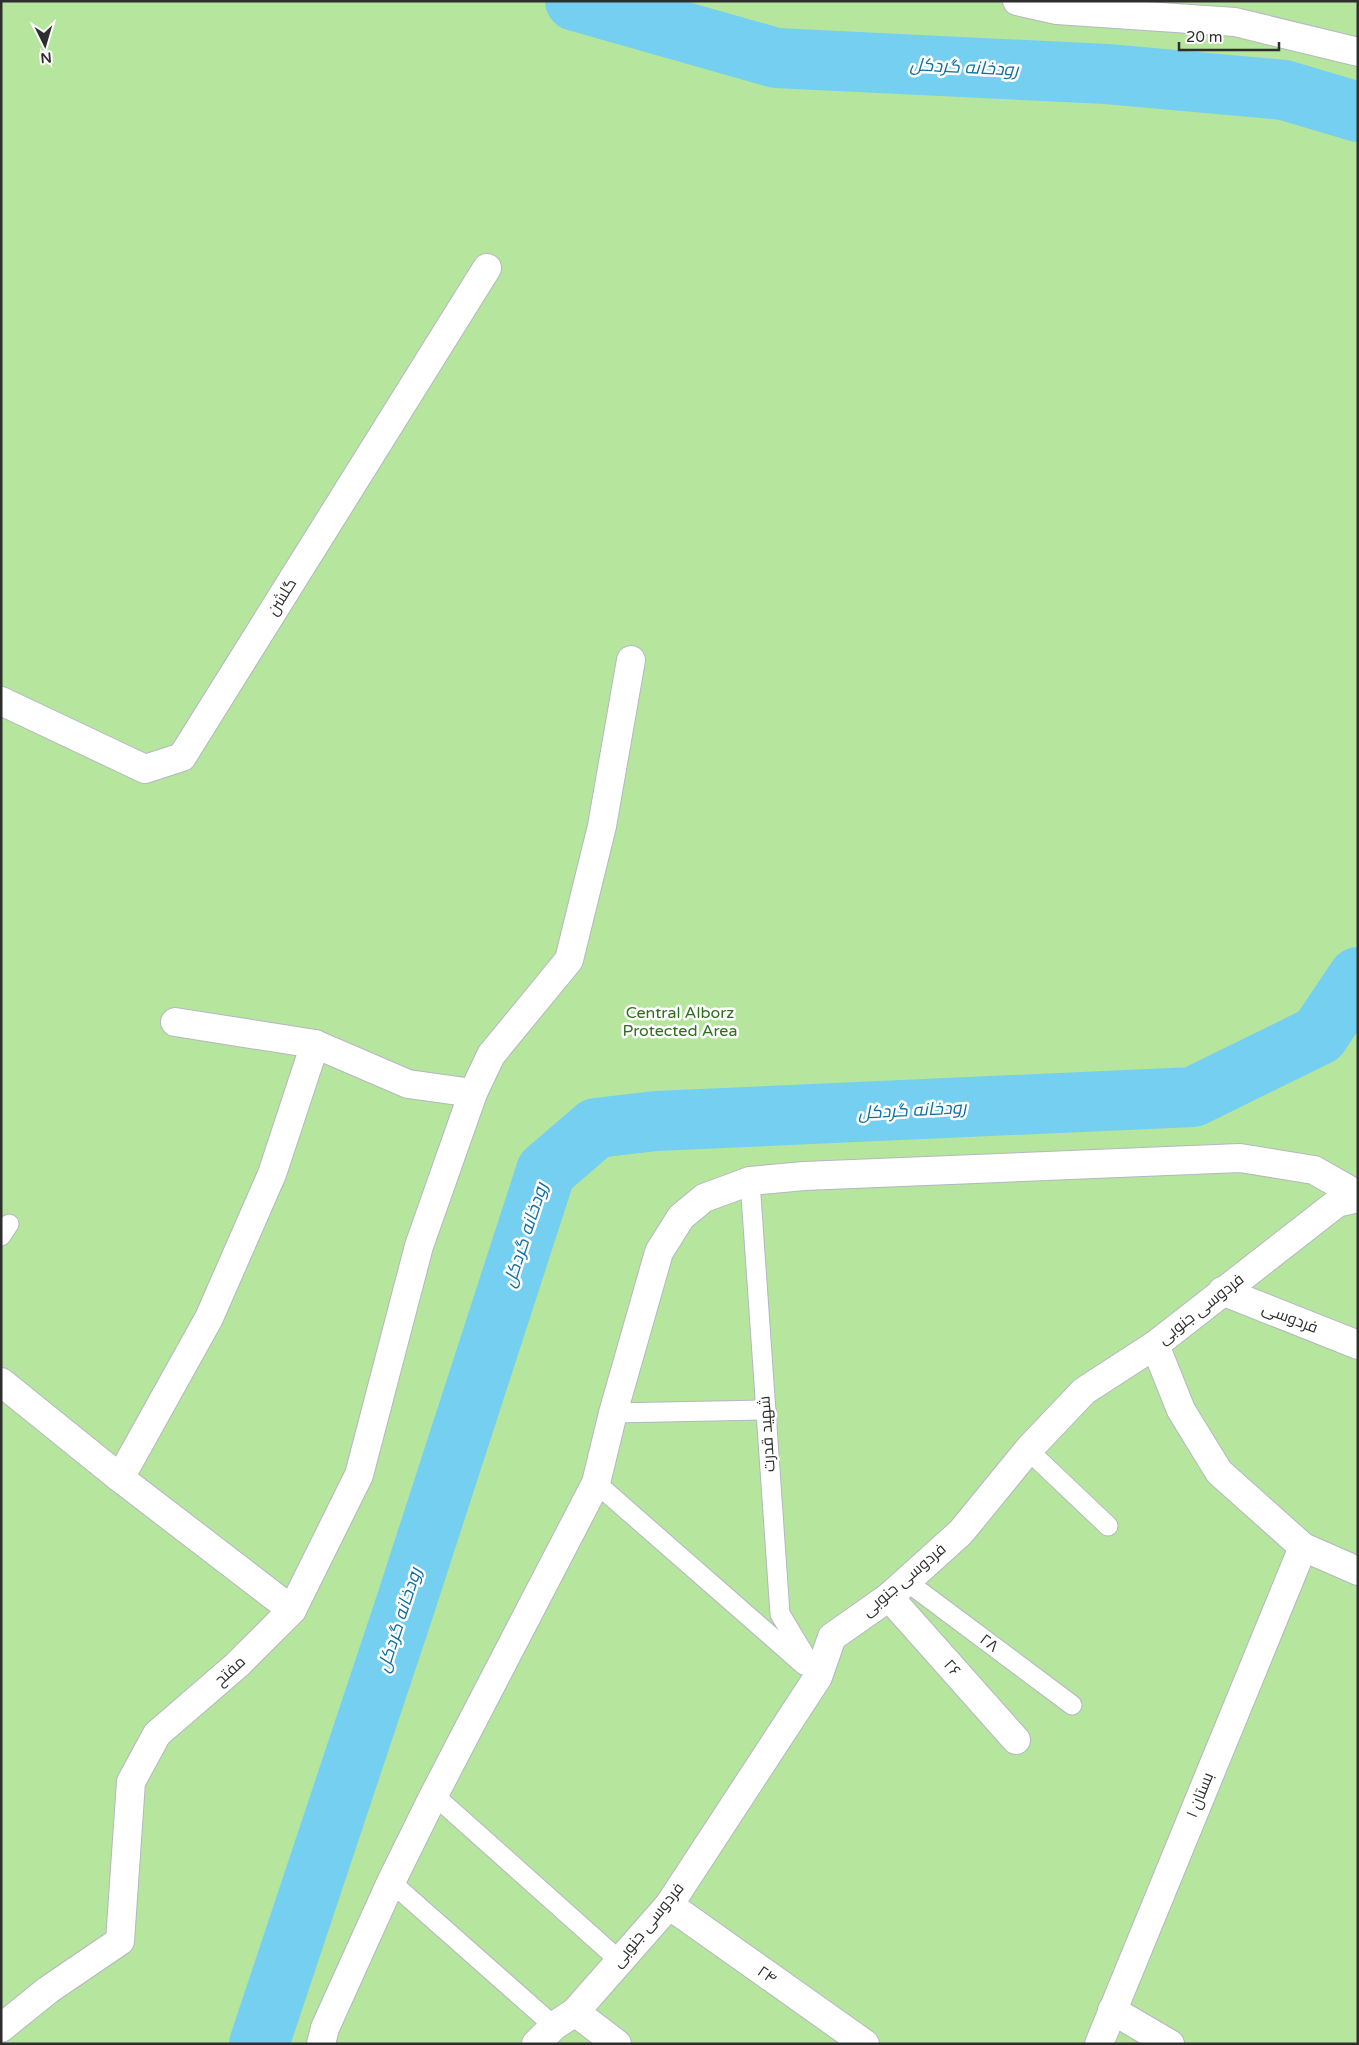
<svg xmlns="http://www.w3.org/2000/svg" width="1359" height="2045" font-family="'Varela Round',Cairo,sans-serif">
<style>
.green{fill:#b6e59e}
.lines{fill:none;stroke-linecap:round;stroke-linejoin:round}
.river{stroke:#75cff0;stroke-width:60}
.lane-casing{stroke:#b4b7c1;stroke-width:21}
.street-casing{stroke:#b4b7c1;stroke-width:30}
.lane{stroke:#fff;stroke-width:19}
.street{stroke:#fff;stroke-width:28}
.labels{text-anchor:middle;dominant-baseline:central;stroke-width:5;stroke-linejoin:round;paint-order:stroke}
.street-label{font-size:16px;fill:#2e2e2e;stroke:#fff}
.park-label{font-size:16px;fill:#2c6e1b;stroke:#fff}
.water-label{font-size:18px;font-style:italic;fill:#0d6fa3;stroke:#fff}
</style>
<rect width="100%" height="100%" fill="#efe9e1"/>
<!-- green -->
<rect class="green" x="1" y="1" width="1357" height="2043"/>
<g class="lines">
<!-- river -->
<g class="river">
<polyline points="575,1 776,58 1107,74 1284,90 1358,112"/>
<polyline points="259,2044 404,1609 546,1171 596,1128 656,1121 1193,1097 1319,1035 1358,977"/>
</g>
<defs>
<g id="lane">
<polyline points="750,1181 780,1614 818,1677"/>
<polyline points="1,1236 9,1224"/>
<polyline points="613,1413 766,1410"/>
<polyline points="1028,1450 1108,1526"/>
<polyline points="596,1483 804,1665"/>
<polyline points="906,1581 1072,1705"/>
<polyline points="434,1795 620,1961"/>
<polyline points="391,1882 554,2026"/>
</g>
<g id="street">
<polyline points="1017,1 1057,10 1235,22 1358,52"/>
<polyline points="1,701 145,769 182,757 487,268"/>
<polyline points="315,1044 408,1084 473,1093 491,1055 569,960 602,826 631,660"/>
<polyline points="1222,1291 1358,1345"/>
<polyline points="1155,1345 1181,1410 1219,1472 1303,1547 1358,1571"/>
<polyline points="1,1382 120,1478 292,1610 237,1665 157,1734 131,1782 120,1941 48,1990 1,2028"/>
<polyline points="120,1478 209,1318 272,1174 315,1044 175,1022"/>
<polyline points="889,1597 1016,1740"/>
<polyline points="292,1610 359,1475 419,1246 473,1093"/>
<polyline points="669,1905 865,2044"/>
<polyline points="1112,2010 1170,2044"/>
<polyline points="575,2012 617,2044"/>
<polyline points="321,2044 325,2028 391,1882 434,1795 596,1483 613,1413 659,1252 681,1217 704,1198 750,1181 804,1176 1240,1158 1314,1170 1358,1195"/>
<polyline points="536,2044 554,2026 575,2012 669,1905 818,1677 832,1637 889,1597 961,1532 1028,1450 1084,1391 1155,1345 1337,1203 1358,1198"/>
<polyline points="1099,2044 1303,1547"/>
</g>
</defs>
<!-- lane casing -->
<use href="#lane" class="lane-casing"/>
<!-- street casing -->
<use href="#street" class="street-casing"/>
<!-- lane -->
<use href="#lane" class="lane"/>
<!-- street -->
<use href="#street" class="street"/>
</g>
<g class="labels">
<!-- street labels -->
<g class="street-label">
<text transform="translate(282 597) rotate(-58)">گلشن</text>
<text transform="translate(1201 1309) rotate(-38)">فردوسی جنوبی</text>
<text transform="translate(1290 1318) rotate(21)">فردوسی</text>
<text transform="translate(767 1434) rotate(-94)">شهید قدرت</text>
<text transform="translate(904 1580) rotate(-40)">فردوسی جنوبی</text>
<text transform="translate(989 1643) rotate(37)">۲۸</text>
<text transform="translate(952 1668) rotate(48)">۲۶</text>
<text transform="translate(230 1671) rotate(-42)">مفتح</text>
<text transform="translate(1200 1795) rotate(-68)">بستان ۱</text>
<text transform="translate(648 1925) rotate(-51)">فردوسی جنوبی</text>
<text transform="translate(767 1975) rotate(35)">۲۴</text>
</g>
<!-- park labels -->
<g class="park-label">
<text x="680" y="1013">Central Alborz<tspan x="680" dy="18">Protected Area</tspan></text>
</g>
<!-- water labels -->
<g class="water-label">
<text transform="translate(964 67) rotate(3)">رودخانه گردکل</text>
<text transform="translate(912 1110) rotate(-3)">رودخانه گردکل</text>
<text transform="translate(525 1235) rotate(-72)">رودخانه گردکل</text>
<text transform="translate(399 1620) rotate(-72)">رودخانه گردکل</text>
</g>
</g>
<!-- border -->
<rect width="1359" height="2045" fill="none" stroke="#2e2e2e" stroke-width="5"/>
<!-- north arrow -->
<g transform="translate(45 45) rotate(175)" stroke="#ffffff" stroke-width="4" paint-order="stroke">
<path d="M0-4L9 19L0 12L-9 19Z" fill="#2e2e2e"/>
<text y="-8" font-size="14" font-weight="bold" text-anchor="middle" fill="#2e2e2e">N</text>
</g>
<!-- scale -->
<path d="M1179 42v8h100v-8" fill="none" stroke="#2e2e2e" stroke-width="2.5"/>
<text x="1186" y="42" font-size="15" fill="#2e2e2e" stroke="#ffffff" stroke-width="4" paint-order="stroke">20 m</text>
</svg>
